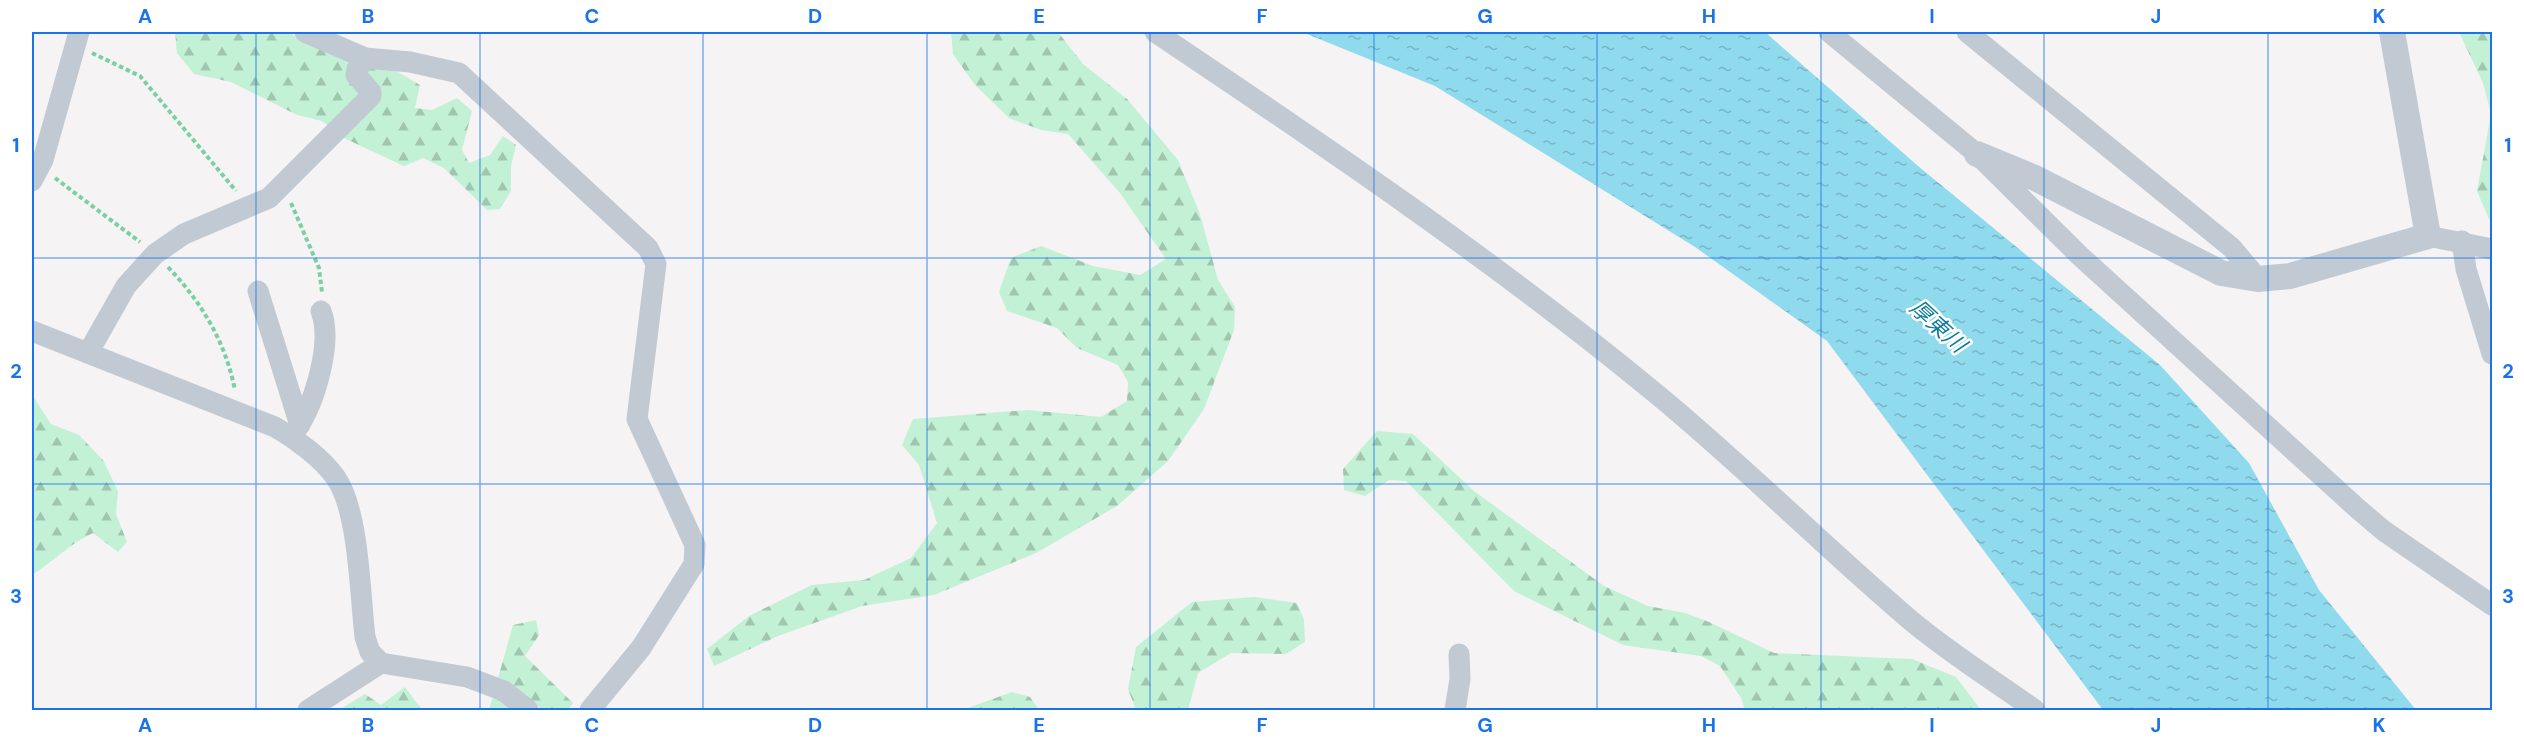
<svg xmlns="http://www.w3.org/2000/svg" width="2524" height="742" font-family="'DM Sans','Noto Sans JP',sans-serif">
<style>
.forest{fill:url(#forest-firs)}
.water{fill:url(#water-ripples)}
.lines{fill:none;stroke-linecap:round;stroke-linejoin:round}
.path{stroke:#7ad0a6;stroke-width:4;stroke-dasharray:4.5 3;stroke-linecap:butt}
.minor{stroke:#c1cad2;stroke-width:21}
.tertiary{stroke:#c1cad2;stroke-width:26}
.grid{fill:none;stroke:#1a73e8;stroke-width:1.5;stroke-opacity:0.55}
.labels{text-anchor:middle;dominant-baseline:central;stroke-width:5;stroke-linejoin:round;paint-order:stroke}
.water-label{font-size:22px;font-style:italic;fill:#0c7c9b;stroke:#fff}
.neatline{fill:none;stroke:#1a73e8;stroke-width:2}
.grid-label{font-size:20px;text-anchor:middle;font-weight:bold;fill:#1a73e8}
</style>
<defs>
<pattern id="forest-firs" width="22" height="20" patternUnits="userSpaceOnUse" patternTransform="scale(1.5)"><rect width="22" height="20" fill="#c3f1d5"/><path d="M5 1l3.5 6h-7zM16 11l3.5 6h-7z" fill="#a0c6b0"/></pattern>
<pattern id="water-ripples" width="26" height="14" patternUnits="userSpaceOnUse" patternTransform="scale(1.5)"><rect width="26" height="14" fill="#90daee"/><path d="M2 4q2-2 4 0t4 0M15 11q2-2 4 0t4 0" fill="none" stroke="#78b4c4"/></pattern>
</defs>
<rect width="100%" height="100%" fill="#f5f3f3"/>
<!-- forest -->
<g class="forest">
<polygon points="175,32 287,32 339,58 398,72 420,85 415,108 432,110 457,98 472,111 462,150 469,163 490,155 503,136 516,145 511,166 511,191 500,209 487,210 444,168 423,158 404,166 346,139 322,121 297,115 231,82 194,74 177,53"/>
<polygon points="951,32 1058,32 1083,64 1127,99 1178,160 1200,214 1218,280 1235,307 1234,330 1204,409 1168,461 1117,506 1036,553 934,595 862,606 778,636 714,666 707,649 749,616 812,585 864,580 911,558 937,523 919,465 902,445 913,419 1028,410 1101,417 1127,401 1128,382 1118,365 1077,348 1057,328 1007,311 999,292 1011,258 1041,246 1093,266 1140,275 1166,259 1120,193 1068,134 1041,130 1009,118 975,85 953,54"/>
<polygon points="2459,32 2492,32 2492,226 2477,191 2491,114 2483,83"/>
<path d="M32 395 51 424 79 435 103 460 118 491 116 514 127 542 118 552 93 533C70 543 53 562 32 575Z"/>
<polygon points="1377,431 1413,434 1474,491 1604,586 1648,606 1685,613 1709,622 1774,653 1912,659 1956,677 1981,710 1745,710 1741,698 1720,666 1701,656 1623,645 1514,591 1406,481 1389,480 1365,496 1344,490 1343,469"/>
<polygon points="1254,597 1297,603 1304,620 1305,642 1286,654 1231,653 1198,673 1188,710 1136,710 1128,689 1136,647 1192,602"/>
<polygon points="536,620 539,635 525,656 573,703 568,710 544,710 537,706 533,710 489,710 513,625"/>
<polygon points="405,687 422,710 339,710 365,694 381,705"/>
<polygon points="1012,692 1030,697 1039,710 962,710"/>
</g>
<!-- water -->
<polygon class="water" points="1302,32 1765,32 1918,166 2160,365 2249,463 2319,590 2416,710 2103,710 1827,341 1695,247 1435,86"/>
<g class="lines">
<!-- path -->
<g class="path">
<polyline points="92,53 140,76 236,191"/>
<polyline points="55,178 140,242"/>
<polyline points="291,203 319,268 322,292"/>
<path d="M168 267C202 303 225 341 235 390"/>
</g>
<!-- minor -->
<g class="minor">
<polyline points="305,32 365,58 410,62 459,73 648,248 656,264 637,419 695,545 694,564 641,648 590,710"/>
<path d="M1155 32C1325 146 1495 261 1654 392 1742 464 1822 545 1909 619 1948 652 1993 680 2035 710"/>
<polyline points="1829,32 1977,154 2079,255 2358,509 2384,531 2492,605"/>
<polyline points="1967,32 2232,248 2258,279"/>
<polyline points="32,181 43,160 79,32"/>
<polyline points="2428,236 2492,249"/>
<polyline points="2462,241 2466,269 2492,354"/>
<polyline points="258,291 300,425"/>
<path d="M32 331 275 427C296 439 322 458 336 478 359 511 360 595 365 637L370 652 381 663 467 677 504 691 528 710"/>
<polyline points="88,353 126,286 155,254 184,234 269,198 371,96 371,92 356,75 357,69 365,58"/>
<path d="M296 430C315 403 333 342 321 311"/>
<polyline points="308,710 381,663"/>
<polyline points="1455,710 1460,679 1459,654"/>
</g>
<!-- tertiary -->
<polyline class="tertiary" points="1977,154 2035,178 2221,273 2258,279 2290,276 2428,236 2392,32"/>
</g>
<!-- grid -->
<path class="grid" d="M256 32V710M480 32V710M703 32V710M927 32V710M1150 32V710M1374 32V710M1597 32V710M1821 32V710M2044 32V710M2268 32V710M32 258H2492M32 484H2492"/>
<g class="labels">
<!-- water labels -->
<g class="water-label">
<text transform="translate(1938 326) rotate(42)">厚東川</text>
</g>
</g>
<!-- border -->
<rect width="2524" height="742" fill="none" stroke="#ffffff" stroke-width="66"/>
<rect x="33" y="33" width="2458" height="676" class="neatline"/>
<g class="grid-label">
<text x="145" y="23">A</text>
<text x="368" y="23">B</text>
<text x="592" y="23">C</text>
<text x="815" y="23">D</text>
<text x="1039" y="23">E</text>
<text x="1262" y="23">F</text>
<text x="1485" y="23">G</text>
<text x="1709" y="23">H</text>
<text x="1932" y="23">I</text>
<text x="2156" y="23">J</text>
<text x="2379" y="23">K</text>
<text x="16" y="152">1</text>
<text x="2508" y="152">1</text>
<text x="16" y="378">2</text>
<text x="2508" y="378">2</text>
<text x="16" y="603">3</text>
<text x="2508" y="603">3</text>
<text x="145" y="732">A</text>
<text x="368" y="732">B</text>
<text x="592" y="732">C</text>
<text x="815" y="732">D</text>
<text x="1039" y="732">E</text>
<text x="1262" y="732">F</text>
<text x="1485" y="732">G</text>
<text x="1709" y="732">H</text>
<text x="1932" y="732">I</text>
<text x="2156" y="732">J</text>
<text x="2379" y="732">K</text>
</g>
</svg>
